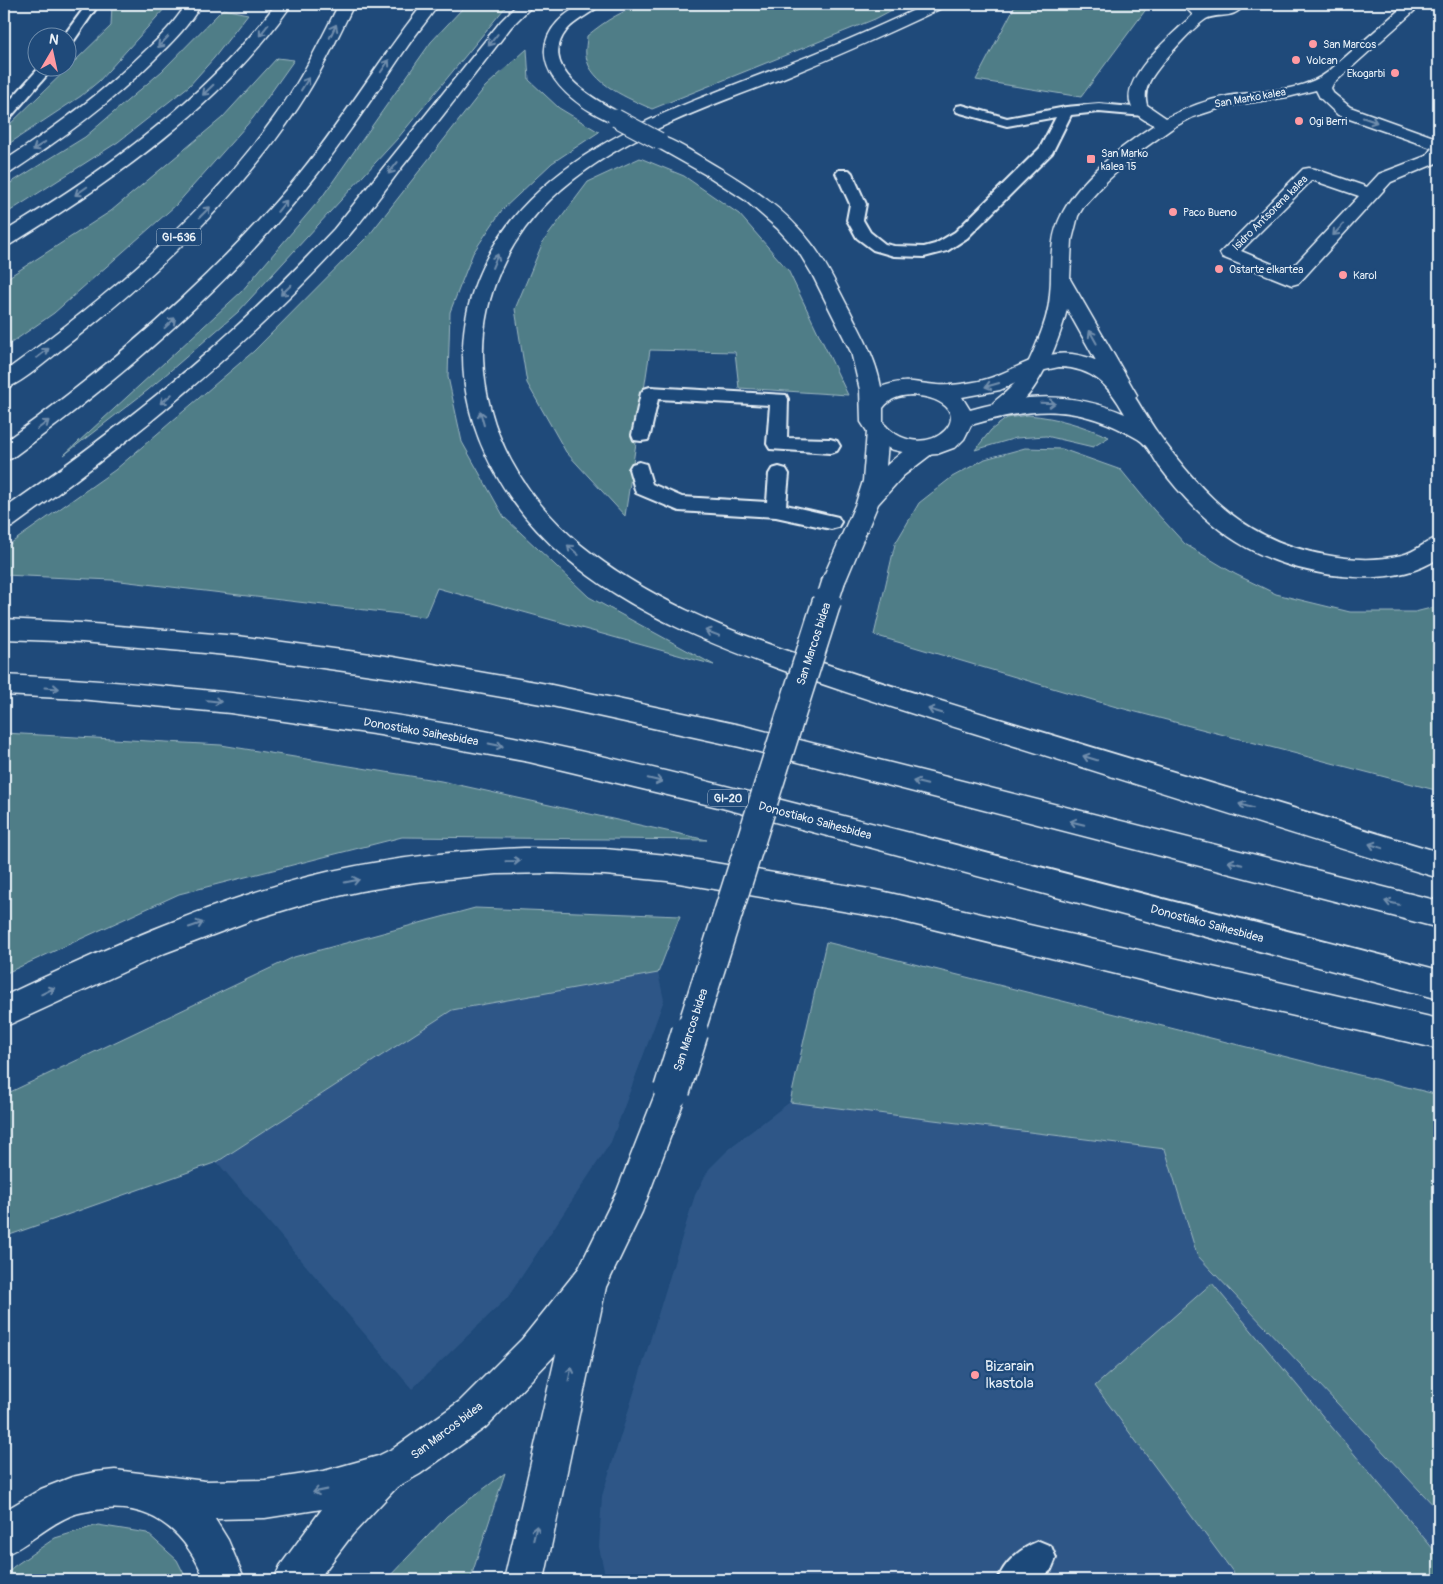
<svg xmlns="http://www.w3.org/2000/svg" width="1443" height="1584" font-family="Pangolin,sans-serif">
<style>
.built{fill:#2e5787}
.green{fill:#507d87;stroke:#9cb7c0}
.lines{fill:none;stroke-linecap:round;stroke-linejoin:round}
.lane-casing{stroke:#e8f1f8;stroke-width:4}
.street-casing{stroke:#e8f1f8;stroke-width:3}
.secondary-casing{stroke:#e8f1f8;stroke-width:3}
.primary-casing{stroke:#e8f1f8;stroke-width:3}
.highway-casing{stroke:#e8f1f8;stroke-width:3}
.lane{fill:#1f4a7a;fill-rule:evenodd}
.street{fill:#1f4a7a;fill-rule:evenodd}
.secondary{fill:#1f4a7a;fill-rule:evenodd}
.primary{fill:#1f4a7a;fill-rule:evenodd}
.highway{fill:#1f4a7a;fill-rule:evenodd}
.street-bridge-far2-casing{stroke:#e8f1f8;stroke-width:25;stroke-linecap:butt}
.street-bridge-far1-casing{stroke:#e8f1f8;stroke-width:31;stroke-linecap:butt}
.street-bridge-casing{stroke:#e8f1f8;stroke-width:39;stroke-linecap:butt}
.secondary-bridge-casing{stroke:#e8f1f8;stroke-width:19;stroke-linecap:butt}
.street-bridge-far2{stroke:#1f4a7a;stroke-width:22}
.street-bridge-far1{stroke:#1f4a7a;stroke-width:28}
.street-bridge{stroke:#1f4a7a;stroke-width:36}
.secondary-bridge{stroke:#1f4a7a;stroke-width:17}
.oneway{stroke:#6f8dac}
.poi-dot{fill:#ff9aa2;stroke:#1f4a7a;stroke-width:2}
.labels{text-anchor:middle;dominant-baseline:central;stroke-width:4.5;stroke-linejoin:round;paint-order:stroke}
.far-poi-label{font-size:11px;fill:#e8f1f8;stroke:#1f4a7a;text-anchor:start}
.far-street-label{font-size:11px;fill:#e8f1f8;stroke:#1f4a7a}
.shield{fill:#1f4a7a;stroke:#acbfd2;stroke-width:1}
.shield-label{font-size:11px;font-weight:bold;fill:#e8f1f8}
.street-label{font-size:12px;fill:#e8f1f8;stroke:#1f4a7a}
.near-poi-label{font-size:15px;fill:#e8f1f8;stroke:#1f4a7a;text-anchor:start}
</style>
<rect width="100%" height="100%" fill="#1f4a7a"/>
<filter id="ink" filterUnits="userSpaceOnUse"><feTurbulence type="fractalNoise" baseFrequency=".02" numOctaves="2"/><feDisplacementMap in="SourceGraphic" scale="10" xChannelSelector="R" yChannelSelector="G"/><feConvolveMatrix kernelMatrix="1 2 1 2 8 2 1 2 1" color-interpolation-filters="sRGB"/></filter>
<g filter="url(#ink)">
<!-- built -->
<g class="built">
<polygon points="658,973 664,1000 611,1142 508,1297 412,1389 217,1162 452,1010"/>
<polygon points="790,1102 1165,1149 1197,1255 1439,1511 1439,1580 606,1580 599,1547 602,1496 695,1195 709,1169 732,1146"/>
</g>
<!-- green -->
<g class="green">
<polygon points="112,4 164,4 166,7 99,81 81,96 4,147 4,130 111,26"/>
<polygon points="473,4 508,4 398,138 238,312 148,390 64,455 241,292 322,197 431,42 463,8"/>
<path d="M648 4H903L875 19 652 109C630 99 590 84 586 56 585 49 587 42 587 36 605 21 625 8 648 4Z"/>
<polygon points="1016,4 1150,4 1081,97 976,80"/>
<polygon points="223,9 248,14 214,58 189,86 118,142 4,215 4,187 85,137 162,71"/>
<polygon points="527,49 529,80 559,108 599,132 552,163 502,210 473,253 450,312 448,377 462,442 504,517 589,597 714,665 437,588 425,617 112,580 4,575 4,548 115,470 254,351 370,234 485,87"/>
<polygon points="277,58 294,60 253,118 176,205 54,313 4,348 4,280 111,211 222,118"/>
<polygon points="640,158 684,176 739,214 788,270 848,395 739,388 735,352 650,350 625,516 566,452 527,383 515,309 543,242 588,182"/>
<path d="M1028 415C1059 418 1081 425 1109 437L1093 447 1046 436 1016 438 975 450 991 430 1007 418Z"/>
<polygon points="1025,448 1062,449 1121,470 1153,509 1185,544 1235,574 1276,594 1350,612 1415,612 1439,606 1439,791 1113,706 874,635 895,544 919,503 952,477 985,459"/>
<polygon points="4,733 221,745 441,781 707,840 402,837 179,894 4,974"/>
<polygon points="475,908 680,916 658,973 452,1010 217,1162 4,1237 4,1095 294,957"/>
<polygon points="826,942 1439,1095 1439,1511 1197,1255 1165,1149 790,1102"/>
<polygon points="1212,1283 1439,1556 1439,1580 1239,1580 1095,1386"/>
<polygon points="505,1473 470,1580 386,1580 447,1516"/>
<polygon points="98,1525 147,1533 177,1560 187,1580 4,1580 4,1578 13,1567 55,1538"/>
</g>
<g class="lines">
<defs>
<g id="lane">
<polygon points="87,4 99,4 73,42 68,43 68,38 62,38"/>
<polygon points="39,68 53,68 9,119 4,120 4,107"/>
<polygon points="1099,104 1144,108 1149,109 1151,112 1149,115 1144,116 1099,112 1071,115 1052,153 967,238 947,251 924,257 894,256 873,250 857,238 847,220 850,204 836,173 839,170 849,170 852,173 866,204 863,220 870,232 885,244 894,246 924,247 935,244 955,232 1040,148 1056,117 1007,126 957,112 955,109 957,106 962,105 1007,118 1066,107"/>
<polygon points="650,387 786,395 788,399 787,438 830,439 837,441 840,446 837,451 830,453 770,449 767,444 770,405 658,399 650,435 648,440 641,441 634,440 632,435 641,393 644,389"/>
<polygon points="639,462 646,464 652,484 682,497 767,502 769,474 772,469 779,467 786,469 789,474 786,505 838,517 841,522 838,527 831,529 776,517 679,511 636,493 629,469 632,464"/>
<path d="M1039 1541 1051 1546 1056 1558 1051 1570 1040 1580H998C1004 1562 1021 1548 1039 1541Z"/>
</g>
<g id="street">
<path d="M1186 4H1200L1205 10C1219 8 1231 3 1245 4 1233 21 1220 12 1206 19 1193 27 1155 69 1149 83 1145 91 1145 97 1147 105L1166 118C1186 108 1206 100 1228 96 1260 90 1301 93 1328 72L1406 4H1422L1333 84 1331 88 1333 93 1350 107 1439 139V162L1391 182 1299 283 1292 285 1222 257 1220 253 1303 169 1309 168 1315 169 1367 187 1379 174 1426 156 1432 148 1338 115 1320 98 1316 90 1288 97 1227 106 1193 117 1174 127 1139 152 1107 181 1084 206 1078 216 1072 240 1070 279 1137 395 1134 400 1126 402 1118 400 1067 309C1061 337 1030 423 992 413L989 408C995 399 1004 395 1011 387 1023 376 1030 360 1036 345 1043 329 1049 312 1050 294 1052 277 1050 260 1053 242 1059 194 1116 150 1154 125 1146 121 1134 115 1131 105 1120 77 1175 32 1193 15L1184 6ZM1312 180 1359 196 1289 271 1241 251Z"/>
<path d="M878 424 886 426 889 431 886 466C899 455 915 438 933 443L936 448 933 453 903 476 878 504 846 580 843 586 834 589 825 586 822 580 856 503 863 481 867 431 870 426Z"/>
<path d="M672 1074 683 1079 688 1090 642 1212 606 1287 544 1580H504L556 1354 486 1427 420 1474 397 1487 352 1535 318 1580H274L280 1566 322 1509 265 1518 215 1519 228 1540 245 1580H205C187 1535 155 1504 104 1509 93 1510 80 1512 70 1516 46 1526 28 1546 4 1555V1511L41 1489 72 1477 95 1472 115 1470 205 1481 265 1480 324 1471 378 1456 394 1448 460 1401 522 1339 579 1268 617 1191 661 1079Z"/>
</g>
<g id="secondary">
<path d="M582 4H601C595 12 576 19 567 30 536 68 595 100 622 114L624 118 622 122C610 124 600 116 590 111 541 81 523 36 582 4Z"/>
<path d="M659 136C675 140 692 152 706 160 745 183 784 207 811 243 827 263 837 287 849 309 862 335 876 358 881 387 906 378 913 383 937 385 949 386 962 384 974 382 1008 377 1036 349 1072 354 1123 361 1131 395 1157 432 1203 496 1246 541 1326 555 1351 560 1377 561 1402 555 1416 552 1425 541 1439 537V558C1393 590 1312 577 1264 556 1238 545 1215 528 1196 509 1182 495 1170 481 1159 466 1153 457 1147 444 1138 439 1079 404 1035 406 971 425L964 439 956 447 937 454 924 455 911 454 890 449 870 436 861 422 860 390 851 352 812 274 798 251 777 228 745 200 708 176 653 145 650 141 653 137ZM1059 367C1093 368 1109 385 1125 414 1070 391 1026 394 970 410L962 397 1000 390 1045 370ZM911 395C995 402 927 473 883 423V408C891 398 898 396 911 395Z"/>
</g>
<g id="primary">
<path d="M276 4H292C220 107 116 179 11 244L4 246V232C106 170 204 100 276 4Z"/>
<path d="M339 4H354C337 39 320 75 298 108 238 198 156 275 72 341 55 354 22 384 4 389V372C103 300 201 219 273 119 300 83 319 43 339 4Z"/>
</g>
<g id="highway">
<path d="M186 4H201C189 26 172 42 154 60 111 103 61 139 10 173L4 174V161C53 129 101 94 143 53 159 38 175 23 186 4Z"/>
<path d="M423 4H439C427 21 414 36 403 53 371 100 340 147 304 191 220 294 119 380 12 458L4 461V442C109 367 207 283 291 184 339 127 377 62 423 4Z"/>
<path d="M518 4H534L511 27C475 74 439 121 402 167 384 191 366 216 346 239 246 348 132 441 12 527L4 529V509C74 460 144 408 209 351 253 313 294 271 334 229L501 21Z"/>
<path d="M927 4H947L944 7C891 32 838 56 783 78 702 109 615 138 551 199 508 240 482 296 483 356 485 432 523 496 581 545 645 597 723 629 800 655 864 678 928 697 993 717 1141 762 1290 807 1439 852V878C1293 835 1147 787 1002 742 933 720 864 699 796 675 715 646 632 614 565 557 506 507 463 434 463 356 462 292 493 232 540 190 605 131 690 102 770 71 824 51 876 28 927 4Z"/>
<polygon points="4,619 82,623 238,636 393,657 547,684 740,725 1439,901 1439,928 740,747 547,705 393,678 238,656 82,642 4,639"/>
<path d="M4 675C156 683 308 698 458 726 613 755 765 796 918 835 1091 881 1265 925 1439 970V999L722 808 529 762 380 735 230 713 79 699 4 695Z"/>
<path d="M524 848 605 849 667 855 881 891 1439 1019V1049L1190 992 896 920 667 881 605 875 551 873 497 874 416 882 361 891 308 903 255 919 165 953 4 1027V996C102 950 201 905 307 877 378 859 451 851 524 848Z"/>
</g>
</defs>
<!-- lane casing -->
<use href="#lane" class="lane-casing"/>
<!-- street casing -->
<use href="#street" class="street-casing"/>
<!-- secondary casing -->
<use href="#secondary" class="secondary-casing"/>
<!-- primary casing -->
<use href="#primary" class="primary-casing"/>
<!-- highway casing -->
<use href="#highway" class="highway-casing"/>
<!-- lane -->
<use href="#lane" class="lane"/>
<!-- street -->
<use href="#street" class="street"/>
<!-- secondary -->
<use href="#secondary" class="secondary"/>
<!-- primary -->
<use href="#primary" class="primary"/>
<!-- highway -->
<use href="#highway" class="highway"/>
<defs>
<polyline id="street-bridge-far2" points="827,602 834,580"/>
<polyline id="street-bridge-far1" points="690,1033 827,601"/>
<polyline id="street-bridge" points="672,1090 690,1032"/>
<polyline id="secondary-bridge" points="616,118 659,141"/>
</defs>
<!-- street-bridge-far2 casing -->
<use href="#street-bridge-far2" class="street-bridge-far2-casing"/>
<!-- street-bridge-far1 casing -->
<use href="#street-bridge-far1" class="street-bridge-far1-casing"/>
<!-- street-bridge casing -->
<use href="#street-bridge" class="street-bridge-casing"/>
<!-- secondary-bridge casing -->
<use href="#secondary-bridge" class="secondary-bridge-casing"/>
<!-- street-bridge-far2 -->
<use href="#street-bridge-far2" class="street-bridge-far2"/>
<!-- street-bridge-far1 -->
<use href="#street-bridge-far1" class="street-bridge-far1"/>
<!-- street-bridge -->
<use href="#street-bridge" class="street-bridge"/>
<!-- secondary-bridge -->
<use href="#secondary-bridge" class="secondary-bridge"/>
</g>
<!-- one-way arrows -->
<defs><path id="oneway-shaft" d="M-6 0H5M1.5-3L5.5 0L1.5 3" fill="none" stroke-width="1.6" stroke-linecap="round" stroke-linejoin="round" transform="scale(1.25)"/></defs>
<g class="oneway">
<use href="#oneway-shaft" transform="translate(264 30) rotate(128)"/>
<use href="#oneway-shaft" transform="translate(333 31) rotate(-64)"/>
<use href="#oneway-shaft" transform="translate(493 40) rotate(128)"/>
<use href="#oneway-shaft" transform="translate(163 42) rotate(134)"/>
<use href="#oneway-shaft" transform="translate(385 66) rotate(-56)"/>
<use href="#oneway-shaft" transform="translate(305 84) rotate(-58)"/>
<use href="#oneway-shaft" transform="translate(208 90) rotate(136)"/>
<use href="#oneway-shaft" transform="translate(1370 120) rotate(19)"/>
<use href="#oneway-shaft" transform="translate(39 146) rotate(147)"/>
<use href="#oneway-shaft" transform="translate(393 168) rotate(128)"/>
<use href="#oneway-shaft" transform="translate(81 191) rotate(145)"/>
<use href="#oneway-shaft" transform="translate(282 206) rotate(-51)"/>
<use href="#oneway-shaft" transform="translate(205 212) rotate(-45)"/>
<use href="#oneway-shaft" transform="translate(1338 230) rotate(133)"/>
<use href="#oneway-shaft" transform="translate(495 261) rotate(-67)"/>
<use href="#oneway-shaft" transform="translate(286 290) rotate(136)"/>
<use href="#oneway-shaft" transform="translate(170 323) rotate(-43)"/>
<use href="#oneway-shaft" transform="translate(1093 337) rotate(-119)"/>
<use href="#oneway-shaft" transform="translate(43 353) rotate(-38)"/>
<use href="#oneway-shaft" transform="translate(992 385) rotate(164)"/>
<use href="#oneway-shaft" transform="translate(166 399) rotate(141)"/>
<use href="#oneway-shaft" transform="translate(1048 403) rotate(2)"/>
<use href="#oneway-shaft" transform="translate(482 418) rotate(-105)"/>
<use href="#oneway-shaft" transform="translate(43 425) rotate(-37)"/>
<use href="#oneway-shaft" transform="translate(573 550) rotate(-139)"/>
<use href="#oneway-shaft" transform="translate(712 633) rotate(-159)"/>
<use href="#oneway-shaft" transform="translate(52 688) rotate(4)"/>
<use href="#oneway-shaft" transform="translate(214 701) rotate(6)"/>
<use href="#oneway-shaft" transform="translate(935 711) rotate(-163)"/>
<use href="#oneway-shaft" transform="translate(496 745) rotate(12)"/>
<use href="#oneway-shaft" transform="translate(1090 758) rotate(-163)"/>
<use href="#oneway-shaft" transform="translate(655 780) rotate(14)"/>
<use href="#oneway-shaft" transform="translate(920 783) rotate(-166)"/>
<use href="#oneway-shaft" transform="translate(1246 806) rotate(-163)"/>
<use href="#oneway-shaft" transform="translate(1077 823) rotate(-166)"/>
<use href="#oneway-shaft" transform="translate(1376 846) rotate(-163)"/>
<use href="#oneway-shaft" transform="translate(513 861) rotate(-1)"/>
<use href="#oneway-shaft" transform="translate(1235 863) rotate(-166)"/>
<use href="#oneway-shaft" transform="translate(352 881) rotate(-11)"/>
<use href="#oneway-shaft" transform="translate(1392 903) rotate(-166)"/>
<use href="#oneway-shaft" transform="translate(196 925) rotate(-19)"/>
<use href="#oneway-shaft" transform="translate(48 991) rotate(-26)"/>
<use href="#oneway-shaft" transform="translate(570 1374) rotate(-78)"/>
<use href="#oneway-shaft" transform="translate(320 1491) rotate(169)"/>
<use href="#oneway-shaft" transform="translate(535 1533) rotate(-77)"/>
</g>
</g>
<!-- markers -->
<g class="poi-dot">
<circle cx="1313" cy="44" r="5"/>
<circle cx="1296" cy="60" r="5"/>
<circle cx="1395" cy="73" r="5"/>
<circle cx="1299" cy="121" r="5"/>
<rect x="1086" y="154" width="10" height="10" rx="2.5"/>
<circle cx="1173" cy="212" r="5"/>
<circle cx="1219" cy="269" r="5"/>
<circle cx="1343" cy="275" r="5"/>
<circle cx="975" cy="1375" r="5"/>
</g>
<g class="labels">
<!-- far-poi labels -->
<g class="far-poi-label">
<text x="1323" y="44">San Marcos</text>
<text x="1306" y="60">Volcan</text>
<text x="1385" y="73" text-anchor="end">Ekogarbi</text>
<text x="1309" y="121">Ogi Berri</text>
<text x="1101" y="153">San Marko<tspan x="1101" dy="13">kalea 15</tspan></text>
<text x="1183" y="212">Paco Bueno</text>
<text x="1229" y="269">Ostarte elkartea</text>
<text x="1353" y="275">Karol</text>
</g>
<!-- far-street labels -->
<g class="far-street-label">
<text transform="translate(1250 98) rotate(-10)">San Marko kalea</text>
<text transform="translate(1270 213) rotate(-45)">Isidro Antsorena kalea</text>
</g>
<!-- shield labels -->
<g class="shield">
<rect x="156.5" y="228.5" width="45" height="17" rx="4"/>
<rect x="708" y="789.5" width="40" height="17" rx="4"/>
</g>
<g class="shield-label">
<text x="179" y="237">GI-636</text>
<text x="728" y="798">GI-20</text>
</g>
<!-- street labels -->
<g class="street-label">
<text transform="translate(814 644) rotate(-72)">San Marcos bidea</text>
<text transform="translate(421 732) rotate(10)">Donostiako Saihesbidea</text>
<text transform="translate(815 821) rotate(15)">Donostiako Saihesbidea</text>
<text transform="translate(1207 924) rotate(15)">Donostiako Saihesbidea</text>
<text transform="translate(691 1030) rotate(-72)">San Marcos bidea</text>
<text transform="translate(447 1431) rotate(-37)">San Marcos bidea</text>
</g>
<!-- near-poi labels -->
<g class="near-poi-label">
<text x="985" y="1366">Bizarain<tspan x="985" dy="17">Ikastola</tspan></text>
</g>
</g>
<!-- margin -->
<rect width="1443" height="1584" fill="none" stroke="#1f4a7a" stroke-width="20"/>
<rect x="10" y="10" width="1423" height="1564" fill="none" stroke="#e8f1f8" stroke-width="2" filter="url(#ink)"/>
<!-- north arrow -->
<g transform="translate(52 52) rotate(9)"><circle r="24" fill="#1f4a7a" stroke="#6f8dac"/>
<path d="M0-4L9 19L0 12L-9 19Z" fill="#ff9aa2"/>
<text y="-8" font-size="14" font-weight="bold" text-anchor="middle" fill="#e8f1f8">N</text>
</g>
</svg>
